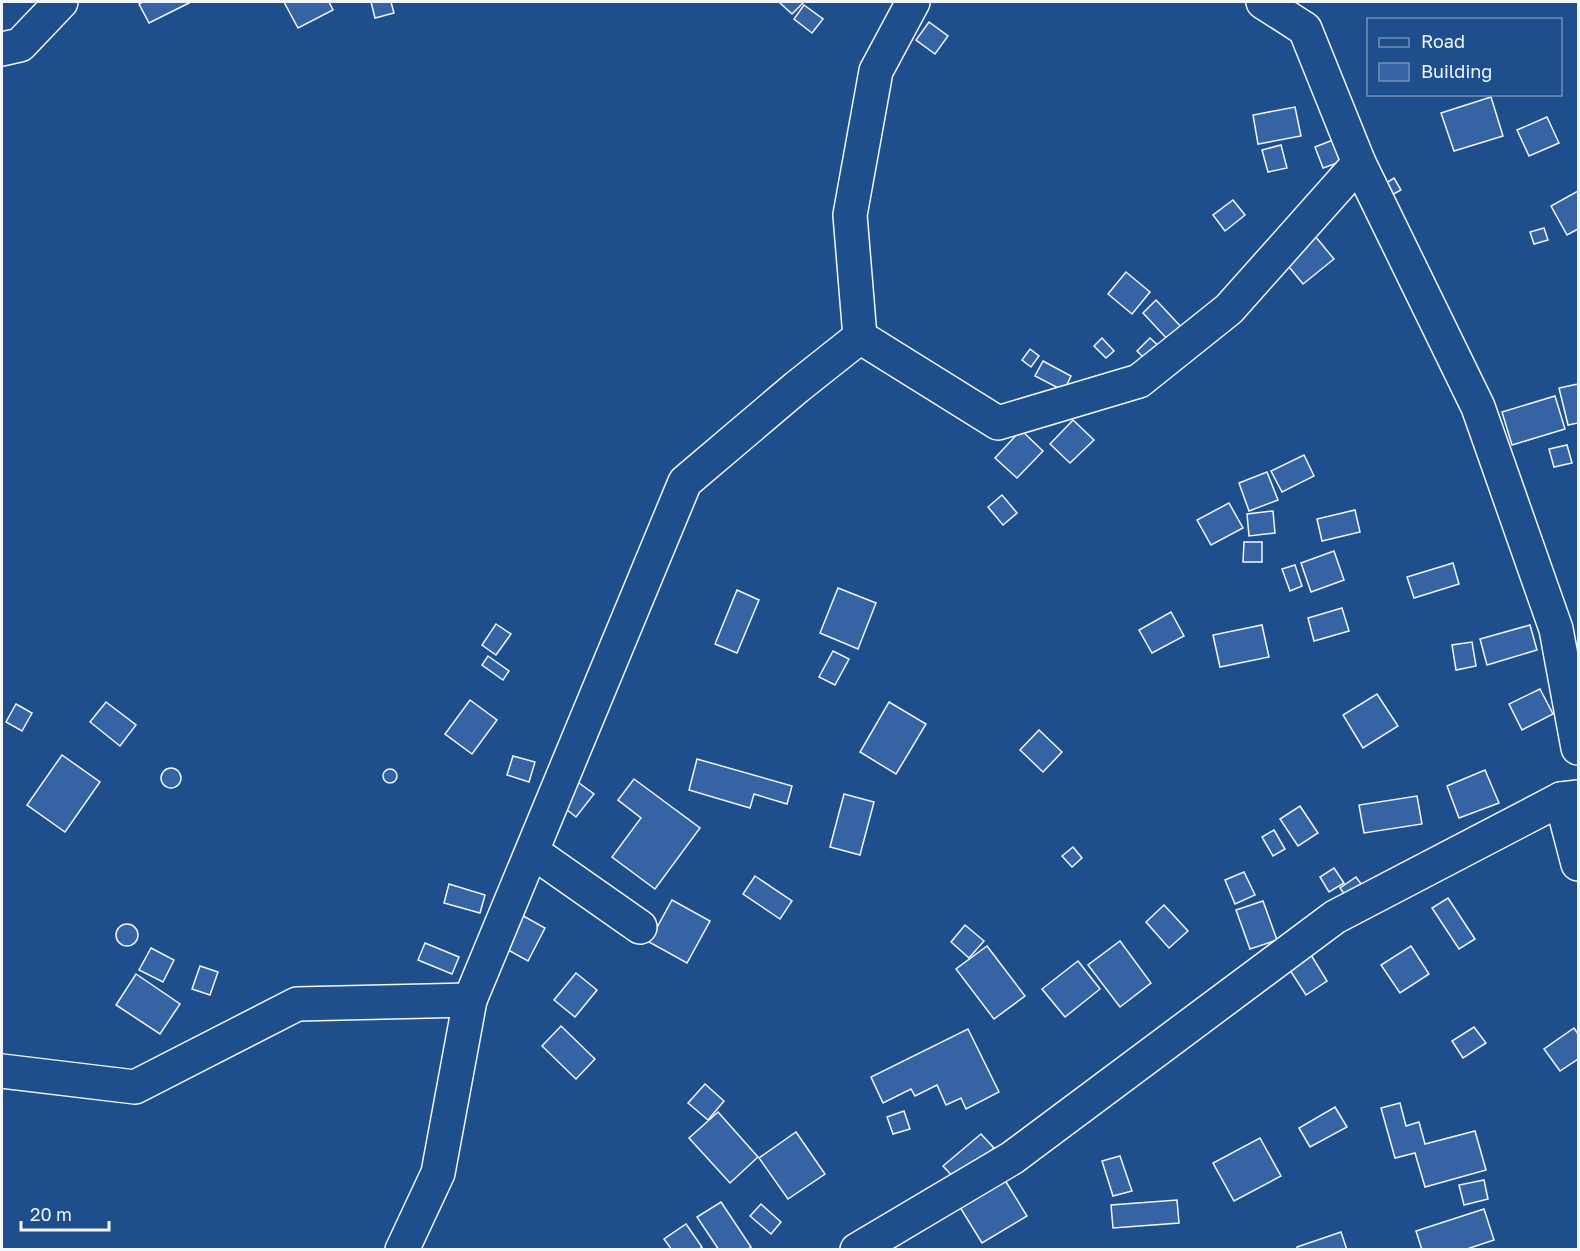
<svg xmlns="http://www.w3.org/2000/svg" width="1580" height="1251" font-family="'Golos Text',sans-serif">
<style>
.building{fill:#3563a3;stroke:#f2f6ff;stroke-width:1.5}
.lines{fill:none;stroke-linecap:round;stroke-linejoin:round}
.minor-casing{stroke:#f2f6ff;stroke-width:36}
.minor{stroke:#1f4e8c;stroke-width:33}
</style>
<rect width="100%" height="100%" fill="#1f4e8c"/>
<!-- building -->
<g class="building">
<polygon points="143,2 191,2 149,23 139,4"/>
<polygon points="284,2 329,2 333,10 298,28"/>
<polygon points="371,2 391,2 394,13 375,18"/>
<polygon points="779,2 804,2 792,14"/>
<polygon points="804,5 823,19 812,33 794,19"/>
<polygon points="929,22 948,36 935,54 916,40"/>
<polygon points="1491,97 1503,136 1454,151 1441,113"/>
<polygon points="1295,107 1301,136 1258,144 1253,115"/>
<polygon points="1547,117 1559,143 1529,156 1517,130"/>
<polygon points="1338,138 1346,160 1323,168 1315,147"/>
<polygon points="1281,145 1287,168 1268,172 1262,150"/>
<polygon points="1394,178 1401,190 1392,195 1386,183"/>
<polygon points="1578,191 1578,229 1567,235 1551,206"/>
<polygon points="1233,200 1245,215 1225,231 1213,215"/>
<polygon points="1544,228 1548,240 1534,244 1530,232"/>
<polygon points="1315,236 1334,259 1303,284 1285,262"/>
<polygon points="1126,272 1150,292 1132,314 1108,294"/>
<polygon points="1156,300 1184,330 1170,342 1143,313"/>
<polygon points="1102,338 1114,351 1106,358 1094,346"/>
<polygon points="1150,338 1164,351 1150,364 1137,351"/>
<polygon points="1030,349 1039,356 1031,367 1022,360"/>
<polygon points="1043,361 1071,376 1064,391 1035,376"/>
<polygon points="1578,384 1578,423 1568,425 1559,388"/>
<polygon points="1555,396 1565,429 1512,445 1502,412"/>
<polygon points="1073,420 1094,440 1070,463 1050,444"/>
<polygon points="1021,430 1043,451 1017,478 995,458"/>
<polygon points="1567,445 1572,463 1554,467 1549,449"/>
<polygon points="1304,455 1314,476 1282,492 1271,471"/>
<polygon points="1267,472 1278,500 1249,511 1239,483"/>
<polygon points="1002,495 1017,513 1003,525 988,507"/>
<polygon points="1229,503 1243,528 1211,545 1197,520"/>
<polygon points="1355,510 1360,532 1322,541 1317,519"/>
<polygon points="1273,511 1275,533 1249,536 1247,514"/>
<polygon points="1244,542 1262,542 1262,562 1243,562"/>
<polygon points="1334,551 1344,580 1311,592 1301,563"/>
<polygon points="1453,563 1459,584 1414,598 1407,577"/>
<polygon points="1295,565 1302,586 1290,591 1282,569"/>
<polygon points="838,588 876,603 858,649 820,633"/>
<polygon points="737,590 759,600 737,653 715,644"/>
<polygon points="1342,608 1349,631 1314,641 1308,618"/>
<polygon points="1171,612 1184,636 1152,653 1139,630"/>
<polygon points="496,624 511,634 496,655 482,645"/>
<polygon points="1262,625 1269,657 1220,667 1213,635"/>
<polygon points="1530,625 1537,650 1487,665 1480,639"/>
<polygon points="1472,642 1476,666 1456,670 1452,645"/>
<polygon points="833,651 849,659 835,685 819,677"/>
<polygon points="488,656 509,671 503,680 482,665"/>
<polygon points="1540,689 1553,714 1522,730 1509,704"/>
<polygon points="1377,694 1398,726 1363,748 1343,715"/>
<polygon points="470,700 497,720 472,754 445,734"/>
<polygon points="106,702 136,725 120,746 90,722"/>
<polygon points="889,702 926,724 896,774 860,752"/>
<polygon points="16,704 32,713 22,731 6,722"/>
<polygon points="1039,730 1062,752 1043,772 1020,750"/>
<polygon points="62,755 100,782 65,832 27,805"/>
<polygon points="513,756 535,762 529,782 507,775"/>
<polygon points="697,759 792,786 787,804 754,794 750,808 689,790"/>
<circle cx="171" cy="778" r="10"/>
<circle cx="390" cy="776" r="7"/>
<polygon points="1485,770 1499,803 1459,818 1447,786"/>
<polygon points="634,779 700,828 655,889 612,857 641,818 618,800"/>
<polygon points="579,783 594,794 576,817 561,805"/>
<polygon points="844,794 874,802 860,855 830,847"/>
<polygon points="1417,796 1422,824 1364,833 1359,805"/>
<polygon points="1300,806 1318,833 1298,846 1280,819"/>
<polygon points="1274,830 1285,849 1273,856 1262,837"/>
<polygon points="1073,847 1082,858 1072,867 1062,856"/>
<polygon points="1334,868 1344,883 1329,892 1320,877"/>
<polygon points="1244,872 1255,895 1235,904 1225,880"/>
<polygon points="755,876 792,901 780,919 743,894"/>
<polygon points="1356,877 1364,888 1348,899 1340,888"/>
<polygon points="449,884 485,895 480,913 444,903"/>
<polygon points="1448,898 1475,939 1459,949 1432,908"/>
<polygon points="672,900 710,921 687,963 649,942"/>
<polygon points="1263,901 1277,940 1250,949 1236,910"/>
<polygon points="1164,905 1188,931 1169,948 1146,922"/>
<polygon points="518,913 545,928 528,961 501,946"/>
<circle cx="127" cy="935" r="11"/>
<polygon points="965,925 984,941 969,958 951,942"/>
<polygon points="1120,941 1151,983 1120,1007 1088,965"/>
<polygon points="425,943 459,957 452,974 418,960"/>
<polygon points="987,946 1025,996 994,1019 956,969"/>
<polygon points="1411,946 1429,974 1400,993 1381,965"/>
<polygon points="151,948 174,960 163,982 139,970"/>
<polygon points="1308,950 1327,981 1306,995 1286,964"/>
<polygon points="1078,961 1100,989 1065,1017 1042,989"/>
<polygon points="200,966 218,972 210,995 192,989"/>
<polygon points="576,973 597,990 575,1017 554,1000"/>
<polygon points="136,974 180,1004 160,1034 116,1005"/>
<polygon points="561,1026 595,1059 576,1079 542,1046"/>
<polygon points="1474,1027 1486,1043 1463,1058 1452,1041"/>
<polygon points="1574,1028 1578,1034 1578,1059 1560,1071 1544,1049"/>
<polygon points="968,1029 999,1092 966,1109 961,1098 946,1105 937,1085 915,1096 911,1089 883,1103 871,1077"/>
<polygon points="705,1084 724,1101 708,1120 688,1103"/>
<polygon points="1400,1103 1406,1126 1419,1122 1425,1144 1475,1131 1486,1170 1425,1187 1415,1153 1395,1158 1381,1108"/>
<polygon points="1335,1107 1347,1127 1310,1147 1299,1128"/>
<polygon points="904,1111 910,1129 893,1134 887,1117"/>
<polygon points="718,1112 758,1157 730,1183 689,1138"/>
<polygon points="796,1132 825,1174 788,1199 759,1158"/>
<polygon points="981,1134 994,1148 957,1181 943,1166"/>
<polygon points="1260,1138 1281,1176 1234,1201 1213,1163"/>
<polygon points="1120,1156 1132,1191 1113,1196 1102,1161"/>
<polygon points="1003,1177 1027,1216 982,1243 958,1204"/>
<polygon points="1484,1180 1488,1199 1464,1205 1459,1185"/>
<polygon points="1177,1200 1179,1223 1113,1228 1111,1205"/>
<polygon points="721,1202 751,1247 747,1250 719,1250 697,1217"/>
<polygon points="761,1204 781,1222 771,1234 750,1216"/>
<polygon points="1484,1209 1494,1240 1464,1250 1422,1250 1416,1231"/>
<polygon points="686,1224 702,1247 698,1250 672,1250 664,1239"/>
<polygon points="1341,1232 1347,1250 1298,1250 1297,1247"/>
</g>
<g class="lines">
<defs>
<g id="minor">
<polyline points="913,2 876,71 850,215 860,337 998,423 1139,381 1229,309 1359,163 1478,407 1556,629 1578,748"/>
<polyline points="1263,2 1305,29 1359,163"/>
<polyline points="2,49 20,45 61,2"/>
<polyline points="1561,799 1578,864"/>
<polyline points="533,852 640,927"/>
<polyline points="2,1071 135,1087 297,1004 470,1000"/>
<polyline points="402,1250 438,1173 470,1000 685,482 797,387 860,337"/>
<polyline points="857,1250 1012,1158 1335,917 1561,799 1578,797"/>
</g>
</defs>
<!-- minor casing -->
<use href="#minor" class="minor-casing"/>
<!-- minor -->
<use href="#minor" class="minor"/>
</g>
<!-- border -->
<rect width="1580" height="1251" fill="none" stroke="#f2f6ff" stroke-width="6"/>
<!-- legend -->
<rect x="1367" y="18" width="195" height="78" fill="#1f4e8c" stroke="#7391ba" stroke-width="1.5"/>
<rect x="1379" y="38" width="30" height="9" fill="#1f4e8c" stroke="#7391ba" stroke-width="1.5"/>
<text x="1421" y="48" font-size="18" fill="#f2f6ff">Road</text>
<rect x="1379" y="63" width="30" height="18" fill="#3563a3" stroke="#7391ba" stroke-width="1.5"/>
<text x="1421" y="78" font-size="18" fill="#f2f6ff">Building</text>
<!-- scale -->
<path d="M21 1221v9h88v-9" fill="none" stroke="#f2f6ff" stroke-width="3"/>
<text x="30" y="1221" font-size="18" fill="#f2f6ff" stroke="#1f4e8c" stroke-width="4.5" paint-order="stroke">20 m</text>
</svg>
